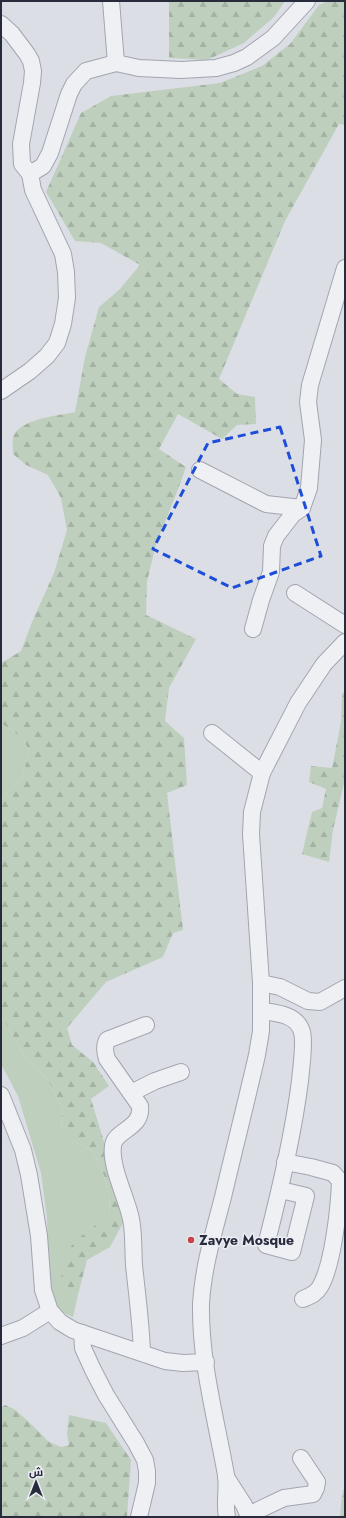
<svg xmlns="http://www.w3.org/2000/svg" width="346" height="1518" font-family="Jost,Cairo,sans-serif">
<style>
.grass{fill:#bfcfbd}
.forest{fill:url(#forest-firs)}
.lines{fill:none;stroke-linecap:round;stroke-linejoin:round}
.minor-casing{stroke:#a2a5af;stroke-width:18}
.minor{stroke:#eef0f4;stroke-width:16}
.marked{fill:none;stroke:#1d4ed8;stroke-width:3;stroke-dasharray:8 5;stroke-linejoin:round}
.poi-dot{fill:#c84444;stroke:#ebedf4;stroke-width:1.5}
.labels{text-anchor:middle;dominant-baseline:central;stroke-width:3;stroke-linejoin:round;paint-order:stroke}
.poi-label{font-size:14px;font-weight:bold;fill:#272b3b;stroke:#ebedf4;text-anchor:start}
</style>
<defs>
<pattern id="forest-firs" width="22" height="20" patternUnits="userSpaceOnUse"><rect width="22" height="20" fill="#bfcfbd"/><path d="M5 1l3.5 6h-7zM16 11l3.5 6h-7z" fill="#a4b2a3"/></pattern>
</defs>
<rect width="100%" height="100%" fill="#dcdee6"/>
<!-- grass -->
<g class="grass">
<polygon points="1,723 24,739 29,753 22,777 1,800"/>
<polygon points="1,1015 23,1054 48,1080 63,1109 61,1127 72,1140 93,1152 104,1175 110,1196 109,1215 93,1229 61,1272 67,1289 78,1295 73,1317 61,1312 50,1297 48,1266 47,1218 41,1173 18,1096 1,1064"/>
</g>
<!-- forest -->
<g class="forest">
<polygon points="169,1 285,1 274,17 244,43 207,60 169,58"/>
<path d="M328 1H345V125L339 124 285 221 219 379 237 394 255 397 256 424 237 425 222 439 178 414 159 449 186 467 177 492 156 544 147 582 146 615 196 639 169 688 165 721 184 738 187 785 167 793 183 930 173 933 163 957 106 982 67 1028 72 1045 93 1062 109 1086 91 1099 114 1175 123 1223 110 1247 87 1260 78 1295 67 1289C65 1284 61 1277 61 1271 62 1244 91 1230 109 1215L110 1196 104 1175 93 1152 72 1140 61 1127 63 1109 48 1080 23 1054 1 1015V860L3 858 1 856V800L22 777 29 753 24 739 1 723V663L21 651 32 622 54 573 67 530 61 498 48 475 26 465 13 454C13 449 12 443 13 438 19 418 58 416 75 412L85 357 99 307 119 290 140 265 101 243 75 241 46 192 81 113 111 96 220 83 262 66 290 44 319 5Z"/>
<polygon points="345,691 345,779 333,830 329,862 302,854 312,812 322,808 326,789 309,782 311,766 332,768 341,722 342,694"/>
<polygon points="5,1405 14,1409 28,1421 49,1442 61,1447 69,1445 67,1434 69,1415 106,1423 131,1460 127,1517 1,1517 1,1408"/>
<polygon points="345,1485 345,1517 340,1517 342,1495"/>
</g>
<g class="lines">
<defs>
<g id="minor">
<polyline points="111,1 116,63"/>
<polyline points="1,24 12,34 27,54 31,61 33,71 32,83 21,144 22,164 30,174 33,190 63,254 66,272 67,298 63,324 57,343 47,356 30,371 1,391"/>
<polyline points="30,174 43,166 50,153 69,94 74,84 86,71 116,63 139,68 181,70 216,68 234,63 247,57 273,38 307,1"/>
<polyline points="200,470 266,504 302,508"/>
<polyline points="295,593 345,625"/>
<polyline points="253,629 261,600 271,572 272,546 276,536 293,514 302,508 309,488 313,440 308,402 310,385 345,268"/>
<polyline points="212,733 262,773"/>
<polyline points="261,983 280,987 308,1001 320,1002 345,988"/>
<path d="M262 1011C276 1013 297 1014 302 1032 305 1044 301 1068 300 1081 293 1136 280 1191 266 1245L292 1252 306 1196 281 1190"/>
<polyline points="131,1093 155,1081 181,1072"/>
<polyline points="1,1095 23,1150 29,1175 39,1236 43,1290 50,1311 60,1322 73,1330 165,1361 183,1363 206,1362"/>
<path d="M285 1162 311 1167 333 1173 340 1181C339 1208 333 1265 320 1287 316 1294 310 1296 303 1299"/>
<polyline points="82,1333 83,1348 93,1370 106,1395 136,1443 145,1460 147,1471 147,1483 139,1517"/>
<polyline points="1,1336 23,1328 50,1311"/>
<path d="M142 1352C141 1323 137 1294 134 1265 133 1249 134 1234 131 1219 127 1198 110 1167 113 1146 114 1130 143 1129 140 1106L107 1059C105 1052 104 1047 107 1040L146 1025"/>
<polyline points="226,1477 244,1505 249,1517"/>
<polyline points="248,1515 284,1498 313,1494 316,1488 317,1482 301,1458"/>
<path d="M227 1517C224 1503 228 1489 226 1475 216 1419 200 1361 201 1304 203 1267 214 1232 223 1197 234 1150 246 1103 257 1055L261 1031V983L251 834 252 812 262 773 298 703 324 664 345 642"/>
</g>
</defs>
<!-- minor casing -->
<use href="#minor" class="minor-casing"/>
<!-- minor -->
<use href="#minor" class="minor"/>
</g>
<!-- marked area -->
<path class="marked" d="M280 427 321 556 232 588 153 549 208 443Z"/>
<!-- markers -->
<circle class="poi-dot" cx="191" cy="1240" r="4"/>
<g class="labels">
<!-- poi labels -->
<g class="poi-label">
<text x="199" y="1240">Zavye Mosque</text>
</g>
</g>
<!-- border -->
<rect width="346" height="1518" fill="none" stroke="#272b3b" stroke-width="4"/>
<!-- north arrow -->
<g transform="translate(36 1482)" stroke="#ebedf4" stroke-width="3" paint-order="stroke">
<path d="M0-3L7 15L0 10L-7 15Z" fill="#272b3b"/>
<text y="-6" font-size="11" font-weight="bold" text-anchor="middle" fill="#272b3b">ش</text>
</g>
</svg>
